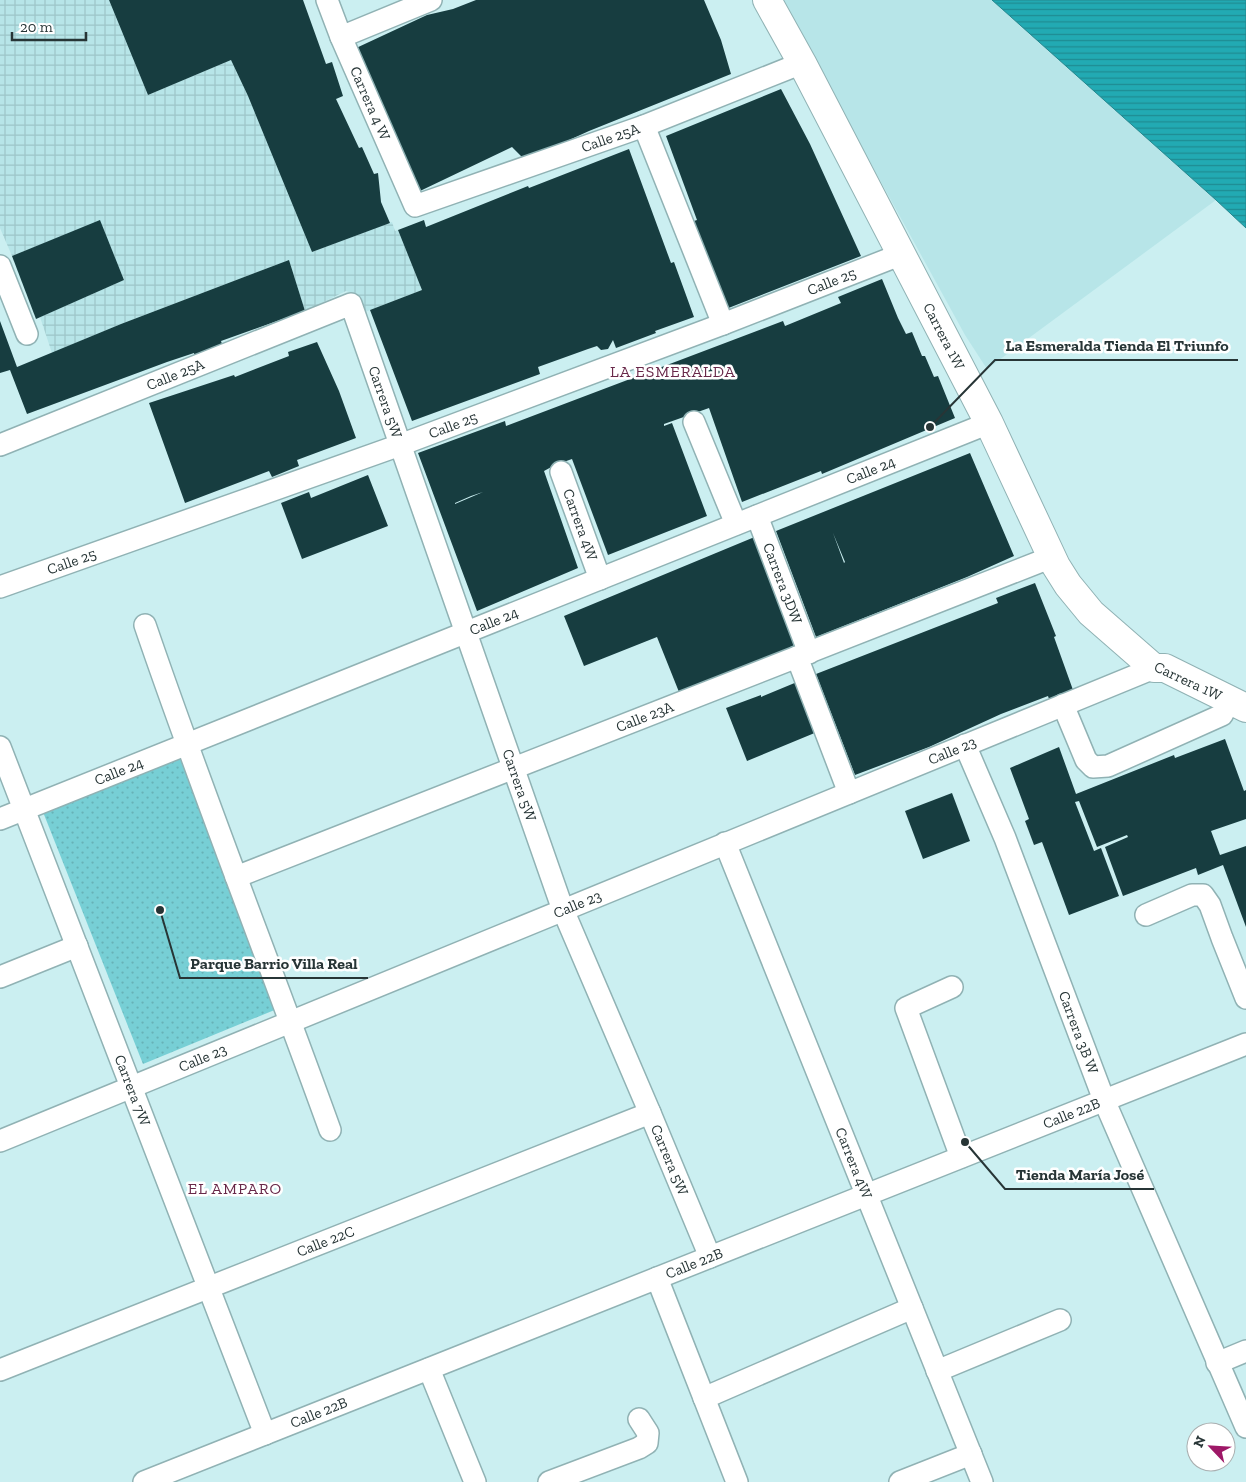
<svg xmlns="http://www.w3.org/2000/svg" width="1246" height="1482" font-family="'Zilla Slab',serif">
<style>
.built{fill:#b7e5e8}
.industrial{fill:url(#industrial-grid)}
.park{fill:url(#park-dots)}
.water{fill:url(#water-rules);stroke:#24878e}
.building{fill:#173d40;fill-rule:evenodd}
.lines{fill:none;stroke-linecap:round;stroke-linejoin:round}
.street-casing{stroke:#90b2b4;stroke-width:24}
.secondary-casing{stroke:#90b2b4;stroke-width:30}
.street{stroke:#fff;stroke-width:21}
.secondary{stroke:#fff;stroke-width:28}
.labels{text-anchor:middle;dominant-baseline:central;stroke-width:5;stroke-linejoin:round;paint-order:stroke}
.street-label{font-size:15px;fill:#273536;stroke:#fff}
.neighbourhood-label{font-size:16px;letter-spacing:1px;fill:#682849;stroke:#fff}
.leader{fill:none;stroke:#273536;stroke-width:2}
.callout-dot{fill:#273536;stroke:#fff;stroke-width:2}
.callout-label{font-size:16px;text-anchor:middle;font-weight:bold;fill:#273536;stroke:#fff;stroke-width:5;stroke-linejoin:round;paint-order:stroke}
</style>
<defs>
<pattern id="industrial-grid" width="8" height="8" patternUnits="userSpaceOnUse" patternTransform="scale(1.25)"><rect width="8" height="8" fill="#b7e5e8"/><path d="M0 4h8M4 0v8" fill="none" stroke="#9dc5c8"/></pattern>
<pattern id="park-dots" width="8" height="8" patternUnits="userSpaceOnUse" patternTransform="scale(1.25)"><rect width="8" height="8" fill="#77cfd5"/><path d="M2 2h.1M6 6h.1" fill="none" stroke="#67b2b7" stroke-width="1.8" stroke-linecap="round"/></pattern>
<pattern id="water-rules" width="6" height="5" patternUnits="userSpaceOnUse" patternTransform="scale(1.25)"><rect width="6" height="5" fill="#22aab3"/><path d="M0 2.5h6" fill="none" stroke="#1e8b92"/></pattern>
</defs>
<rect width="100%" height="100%" fill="#cbeff1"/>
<!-- built -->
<polygon class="built" points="781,0 992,0 1216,200 987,369 965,335"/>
<!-- industrial -->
<polygon class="industrial" points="0,0 109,0 148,95 231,60 248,96 312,252 392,222 395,231 398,230 422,290 365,312 359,295 346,291 305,311 289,260 121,324 52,353 40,317 124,280 100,221 12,256 0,228"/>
<!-- park -->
<polygon class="park" points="180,758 277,1009 143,1064 43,812"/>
<!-- water -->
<polygon class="water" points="992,0 1246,0 1246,228 1216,200"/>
<!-- building -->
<g class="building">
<polygon points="109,0 303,0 326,64 332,62 343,96 336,99 359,148 362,147 374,174 378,173 381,202 390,223 312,252 248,96 231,60 148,95"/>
<polygon points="476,0 704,0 721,40 731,74 589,131 525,160 512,147 420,191 354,49 427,15 453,9"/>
<polygon points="781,89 810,144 861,256 726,309 694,221 697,220 666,136"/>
<polygon points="629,149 671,263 674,262 694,317 655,331 656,333 616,348 613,340 608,349 601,350 597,346 588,349 538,367 540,374 412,421 370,310 422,290 398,230 424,220 426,227 528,186 529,188"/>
<polygon points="100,220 124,280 36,319 12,256"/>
<polygon points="289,260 305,311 221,341 223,347 195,357 194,353 167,362 27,414 10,370 0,373 0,321 17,367 121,324"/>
<path d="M882 279 898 318 906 334 912 332 922 356H925L934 377 938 376 955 418 822 474 821 471 742 502 709 408 664 424V426L672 423 707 516 608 555 572 459 555 465 544 471 578 568 477 611 418 453 505 421 506 426 783 321 785 326 841 303 838 297ZM483 492 455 504V503L471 496Z"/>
<polygon points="317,342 339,391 356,438 297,460 299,466 272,477 269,471 185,503 149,403 234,375 235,377 289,356 288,352"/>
<path d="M970 453 1014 556 967 577 816 637 776 531ZM833 533 845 562 844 563Z"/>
<polygon points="368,475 388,526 302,559 281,503 309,492 311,498"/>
<polygon points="757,536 800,644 679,692 657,637 584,666 564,616"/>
<polygon points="1035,583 1056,636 1054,637 1073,690 1049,699 1048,696 1001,714 929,747 855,775 816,674 998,603 996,598"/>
<polygon points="797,682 817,732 747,761 726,708 761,695 761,697"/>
<polygon points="1225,739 1244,791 1246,790 1246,819 1211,831 1220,855 1246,846 1246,927 1223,865 1198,875 1196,868 1123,896 1105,847 1128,837 1127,835 1097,847 1079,801 1075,802 1094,851 1101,848 1119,896 1069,915 1042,842 1034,845 1025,821 1029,819 1010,768 1059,747 1076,794 1174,755 1175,758"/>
<polygon points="952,793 970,841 923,859 905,811"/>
</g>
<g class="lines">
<defs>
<g id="street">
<path id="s1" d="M327 0 341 37 415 206 644 126 802 63"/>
<polyline points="341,37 431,0"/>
<polyline points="644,126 723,324"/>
<polyline points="0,266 27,334"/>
<polyline points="694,422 736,524"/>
<path id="s2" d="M0 445 351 304 563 910 650 1113 710 1257"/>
<path id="s3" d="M561 472 600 579"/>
<path id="s4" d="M757 516 809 653"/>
<path id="s5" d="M0 587 400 445 723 324 902 254"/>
<path d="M145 625C203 795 269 961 330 1130"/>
<polyline points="797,657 849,793"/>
<polyline points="1063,705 1086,760 1093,767 1108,766 1222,715 1230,700"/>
<path id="s6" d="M965 745 1005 838 1104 1100 1246 1427"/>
<path id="s7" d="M0 747 265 1434"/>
<path id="s8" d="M0 819 989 423"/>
<path id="s9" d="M725 843 982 1482"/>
<path id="s10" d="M236 877 1052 557"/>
<polyline points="1146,915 1192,895 1203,895 1210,905 1222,938 1246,998"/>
<polyline points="0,977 77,946"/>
<polyline points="952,987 906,1008 961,1157"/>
<path id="s11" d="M0 1141 1154 668"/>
<polyline points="657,1278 737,1482"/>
<polyline points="1217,1363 1246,1351"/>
<polyline points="429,1369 475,1482"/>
<path id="s12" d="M0 1370 650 1113"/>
<polyline points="937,1371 1060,1320"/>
<polyline points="704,1398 912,1308"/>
<path id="s13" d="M144 1482 1246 1044"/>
<polyline points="549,1482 639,1448 647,1443 648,1433 639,1419"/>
<polyline points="900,1482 971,1454"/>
</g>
<g id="secondary">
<path id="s14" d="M767 0 802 63 989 423 1056 566 1068 585 1091 613 1154 668H1165L1246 708"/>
</g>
</defs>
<!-- street casing -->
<use href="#street" class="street-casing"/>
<!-- secondary casing -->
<use href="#secondary" class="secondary-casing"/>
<!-- street -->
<use href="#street" class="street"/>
<!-- secondary -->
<use href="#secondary" class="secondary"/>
</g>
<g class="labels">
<!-- street labels -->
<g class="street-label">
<text stroke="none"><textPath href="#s1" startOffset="112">Carrera 4 W</textPath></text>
<text stroke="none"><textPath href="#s1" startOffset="431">Calle 25A</textPath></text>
<text stroke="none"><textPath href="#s5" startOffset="886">Calle 25</textPath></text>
<text stroke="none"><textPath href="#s14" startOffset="380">Carrera 1W</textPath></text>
<text stroke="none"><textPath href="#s2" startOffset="189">Calle 25A</textPath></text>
<text stroke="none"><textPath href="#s2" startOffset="482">Carrera 5W</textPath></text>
<text stroke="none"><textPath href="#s5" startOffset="481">Calle 25</textPath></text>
<text stroke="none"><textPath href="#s8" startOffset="938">Calle 24</textPath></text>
<text stroke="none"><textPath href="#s3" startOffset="56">Carrera 4W</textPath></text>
<text stroke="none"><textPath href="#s5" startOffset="76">Calle 25</textPath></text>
<text stroke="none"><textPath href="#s4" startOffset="72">Carrera 3DW</textPath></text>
<text stroke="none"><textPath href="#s8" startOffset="532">Calle 24</textPath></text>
<text transform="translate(1188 681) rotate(25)">Carrera 1W</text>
<text stroke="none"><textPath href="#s10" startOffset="439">Calle 23A</textPath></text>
<text stroke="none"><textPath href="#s11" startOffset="1029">Calle 23</textPath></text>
<text stroke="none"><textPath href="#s8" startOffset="128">Calle 24</textPath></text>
<text stroke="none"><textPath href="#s2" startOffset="888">Carrera 5W</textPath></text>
<text stroke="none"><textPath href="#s11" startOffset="624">Calle 23</textPath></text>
<text stroke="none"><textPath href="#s6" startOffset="309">Carrera 3B W</textPath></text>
<text stroke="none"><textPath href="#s11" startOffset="219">Calle 23</textPath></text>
<text stroke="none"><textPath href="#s7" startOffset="368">Carrera 7W</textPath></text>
<text stroke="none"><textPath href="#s13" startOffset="998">Calle 22B</textPath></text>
<text stroke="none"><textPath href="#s2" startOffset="1292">Carrera 5W</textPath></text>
<text stroke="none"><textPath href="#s9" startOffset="345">Carrera 4W</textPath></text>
<text stroke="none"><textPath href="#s12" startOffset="350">Calle 22C</textPath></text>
<text stroke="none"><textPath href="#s13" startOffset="592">Calle 22B</textPath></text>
<text stroke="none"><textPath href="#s13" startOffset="188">Calle 22B</textPath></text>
</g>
<!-- neighbourhood labels -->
<g class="neighbourhood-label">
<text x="673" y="371">LA ESMERALDA</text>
<text x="235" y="1188">EL AMPARO</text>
</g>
</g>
<!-- callouts -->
<path class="leader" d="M930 427L995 360H1238M160 910L180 978H368M965 1142L1005 1189H1154"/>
<g class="callout-dot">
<circle cx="930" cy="427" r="5"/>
<circle cx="160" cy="910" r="5"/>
<circle cx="965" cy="1142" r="5"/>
</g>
<g class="callout-label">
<text x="1117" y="351">La Esmeralda Tienda El Triunfo</text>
<text x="274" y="969">Parque Barrio Villa Real</text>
<text x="1080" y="1180">Tienda María José</text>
</g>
<!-- north arrow -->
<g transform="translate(1211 1447) rotate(295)"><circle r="24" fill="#ffffff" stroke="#a9aeaf"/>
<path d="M0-4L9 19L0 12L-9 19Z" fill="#9e1867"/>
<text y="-8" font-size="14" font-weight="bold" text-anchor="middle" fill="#273536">N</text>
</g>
<!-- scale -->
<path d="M12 32v8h74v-8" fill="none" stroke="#273536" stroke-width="2.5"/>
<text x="20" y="32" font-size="15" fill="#273536" stroke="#ffffff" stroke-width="4" paint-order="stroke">20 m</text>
</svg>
